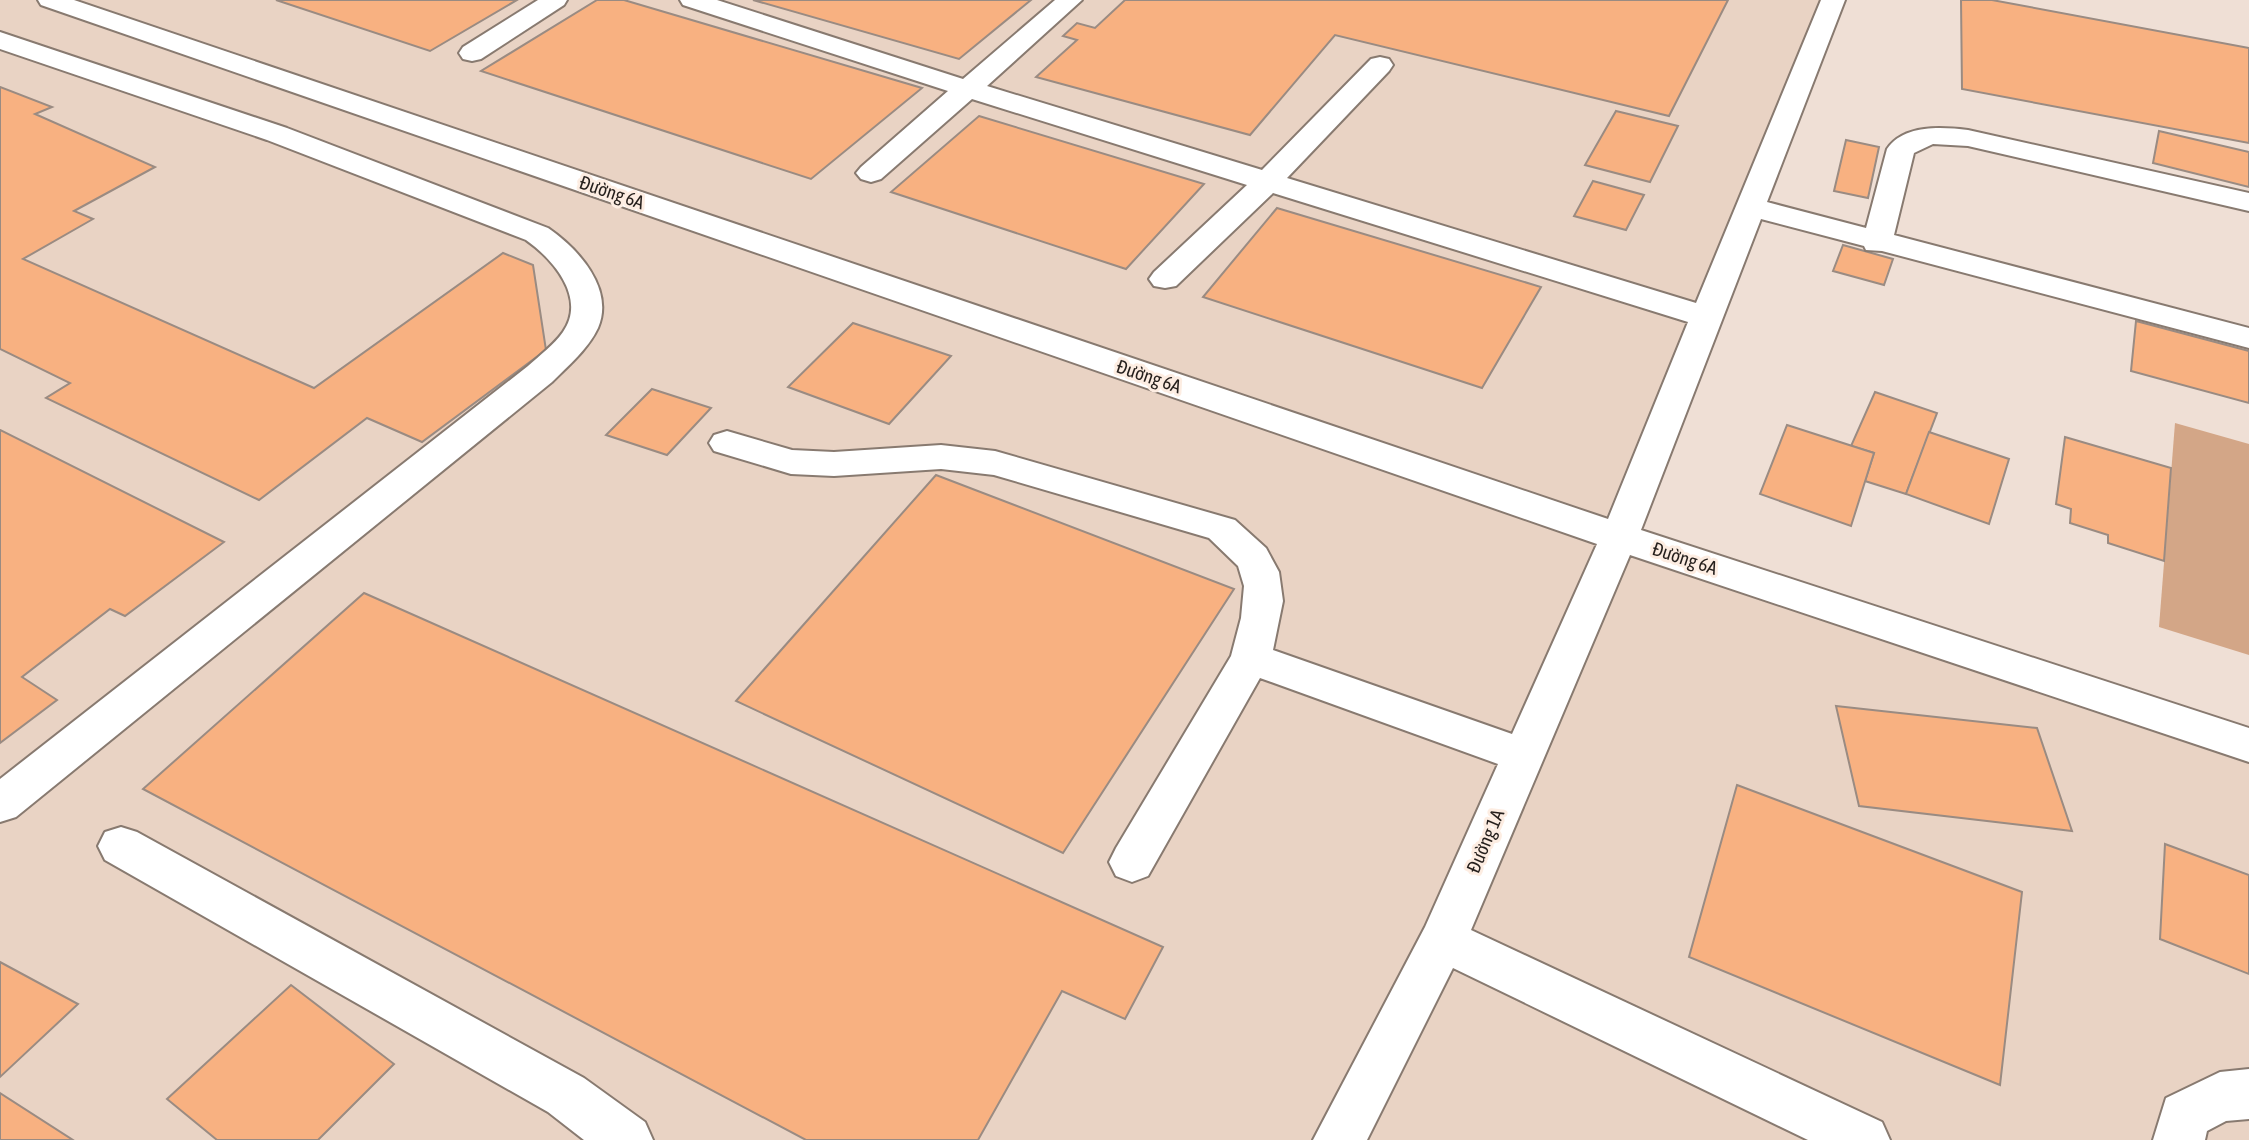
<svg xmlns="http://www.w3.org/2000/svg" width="2249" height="1140" font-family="'Asap Condensed',sans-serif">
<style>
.built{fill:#e9d3c4}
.green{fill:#d3a687}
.building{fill:#f8b181;stroke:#9a8b82;stroke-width:2}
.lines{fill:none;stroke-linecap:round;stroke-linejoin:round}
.minor-casing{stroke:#887a70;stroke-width:4}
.minor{fill:#fff;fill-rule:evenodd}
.labels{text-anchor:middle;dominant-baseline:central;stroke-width:6;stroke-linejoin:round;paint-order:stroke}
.street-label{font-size:19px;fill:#251f1c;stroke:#fdede2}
</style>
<rect width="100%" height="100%" fill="#efdfd5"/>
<!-- built -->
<polygon class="built" points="0,0 1820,0 1606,518 2249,760 2249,1140 0,1140"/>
<!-- green -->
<polygon class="green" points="2175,423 2249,444 2249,655 2159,627"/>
<!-- building -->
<g class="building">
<polygon points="276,0 517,0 430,51"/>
<polygon points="597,0 624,0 922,88 811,179 481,71"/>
<polygon points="753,0 1031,0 959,59"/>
<polygon points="1125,0 1728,0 1669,116 1335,35 1250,135 1036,77 1077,40 1063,36 1077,23 1095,28"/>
<polygon points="1961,0 1992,0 2249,48 2249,143 1962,89"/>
<polygon points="0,87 52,107 35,114 155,167 74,211 93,219 23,259 314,388 503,253 533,265 546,350 422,442 367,418 259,500 46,398 70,383 0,349"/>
<polygon points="1616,111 1678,126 1650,182 1585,165"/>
<polygon points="979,116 1204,184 1126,269 891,192"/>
<polygon points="2159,131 2249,152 2249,187 2153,163"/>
<polygon points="1846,140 1879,147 1868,198 1834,191"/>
<polygon points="1593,181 1644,195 1626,230 1574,216"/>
<polygon points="1277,208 1541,287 1482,388 1203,297"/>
<polygon points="1843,245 1893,259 1884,285 1833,271"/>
<polygon points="2136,321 2249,351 2249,403 2131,371"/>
<polygon points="853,323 951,356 889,424 788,387"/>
<polygon points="652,389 711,408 667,455 606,435"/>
<polygon points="1875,392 1937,413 1906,494 1865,481 1874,453 1851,446"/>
<polygon points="1787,425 1874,453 1851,526 1760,494"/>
<polygon points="0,430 224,542 125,616 110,609 22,677 57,700 0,743"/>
<polygon points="1929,432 2009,459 1989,524 1906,494"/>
<polygon points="2065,437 2171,468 2164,561 2108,543 2108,535 2070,523 2071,509 2056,504"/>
<polygon points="936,475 1234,589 1063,853 736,701"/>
<polygon points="364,593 1163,947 1125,1019 1062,991 978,1140 806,1140 143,789"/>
<polygon points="1836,706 2037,728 2072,831 1859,806"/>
<polygon points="1737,785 2022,892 2000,1085 1689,957"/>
<polygon points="2165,844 2249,875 2249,974 2160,939"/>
<polygon points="0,962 78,1004 0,1077"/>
<polygon points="291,985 394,1064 318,1140 217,1140 167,1099"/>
<polygon points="0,1093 73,1140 0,1140"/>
</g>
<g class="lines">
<defs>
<g id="minor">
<path d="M38 0H74L1608 519 1688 322 1273 193 1176 286 1165 288 1154 286 1149 279 1154 272 1247 185 972 99 881 179 871 182 861 179 856 173 861 167 948 91 683 5 680 0H717L963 79 1055 0H1082L987 86 1262 170 1371 59 1380 57 1389 59 1393 65 1389 71 1287 178 1696 303 1821 0H1845L1767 202 1866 228 1887 149C1904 124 1942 127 1968 130L2249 193V211L1968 146 1933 144 1914 153 1894 235 2249 328V348L1882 251 1866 250 1864 246 1761 219 1641 530 2249 728V762L1630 555 1471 930 1882 1122 1890 1140H1808L1453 968 1367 1140H1313L1425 927 1498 764 1260 678 1148 876 1132 882 1116 876 1109 862 1116 848 1231 656 1241 618 1244 586 1238 566 1209 538 994 475 941 469 834 476 791 474 714 451 709 443 714 435 727 431 792 450 834 452 941 445 995 451 1235 520 1266 548 1279 572 1283 601 1273 650 1512 734 1597 544 41 5Z"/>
<polygon points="538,0 567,0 564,5 481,59 472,61 463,59 459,53 463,47"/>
<path d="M0 32 287 128 548 228C577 248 615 288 598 328 588 349 569 365 552 382L16 817 0 822V779L528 366C540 355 554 345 563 332 587 298 553 259 526 240L267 140 0 49Z"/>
<polygon points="121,827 137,832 584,1078 645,1122 653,1140 584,1140 548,1112 105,860 98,846 105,832"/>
<polygon points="2249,1069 2249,1119 2226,1121 2207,1131 2205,1140 2153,1140 2166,1098 2220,1072"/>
</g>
</defs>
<!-- minor casing -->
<use href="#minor" class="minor-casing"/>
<!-- minor -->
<use href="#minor" class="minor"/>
</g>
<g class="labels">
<!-- street labels -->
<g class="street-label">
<text transform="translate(612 192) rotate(19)">Đường 6A</text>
<text transform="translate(1149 376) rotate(19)">Đường 6A</text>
<text transform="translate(1685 558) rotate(18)">Đường 6A</text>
<text transform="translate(1485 841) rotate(-67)">Đường 1A</text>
</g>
</g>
</svg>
